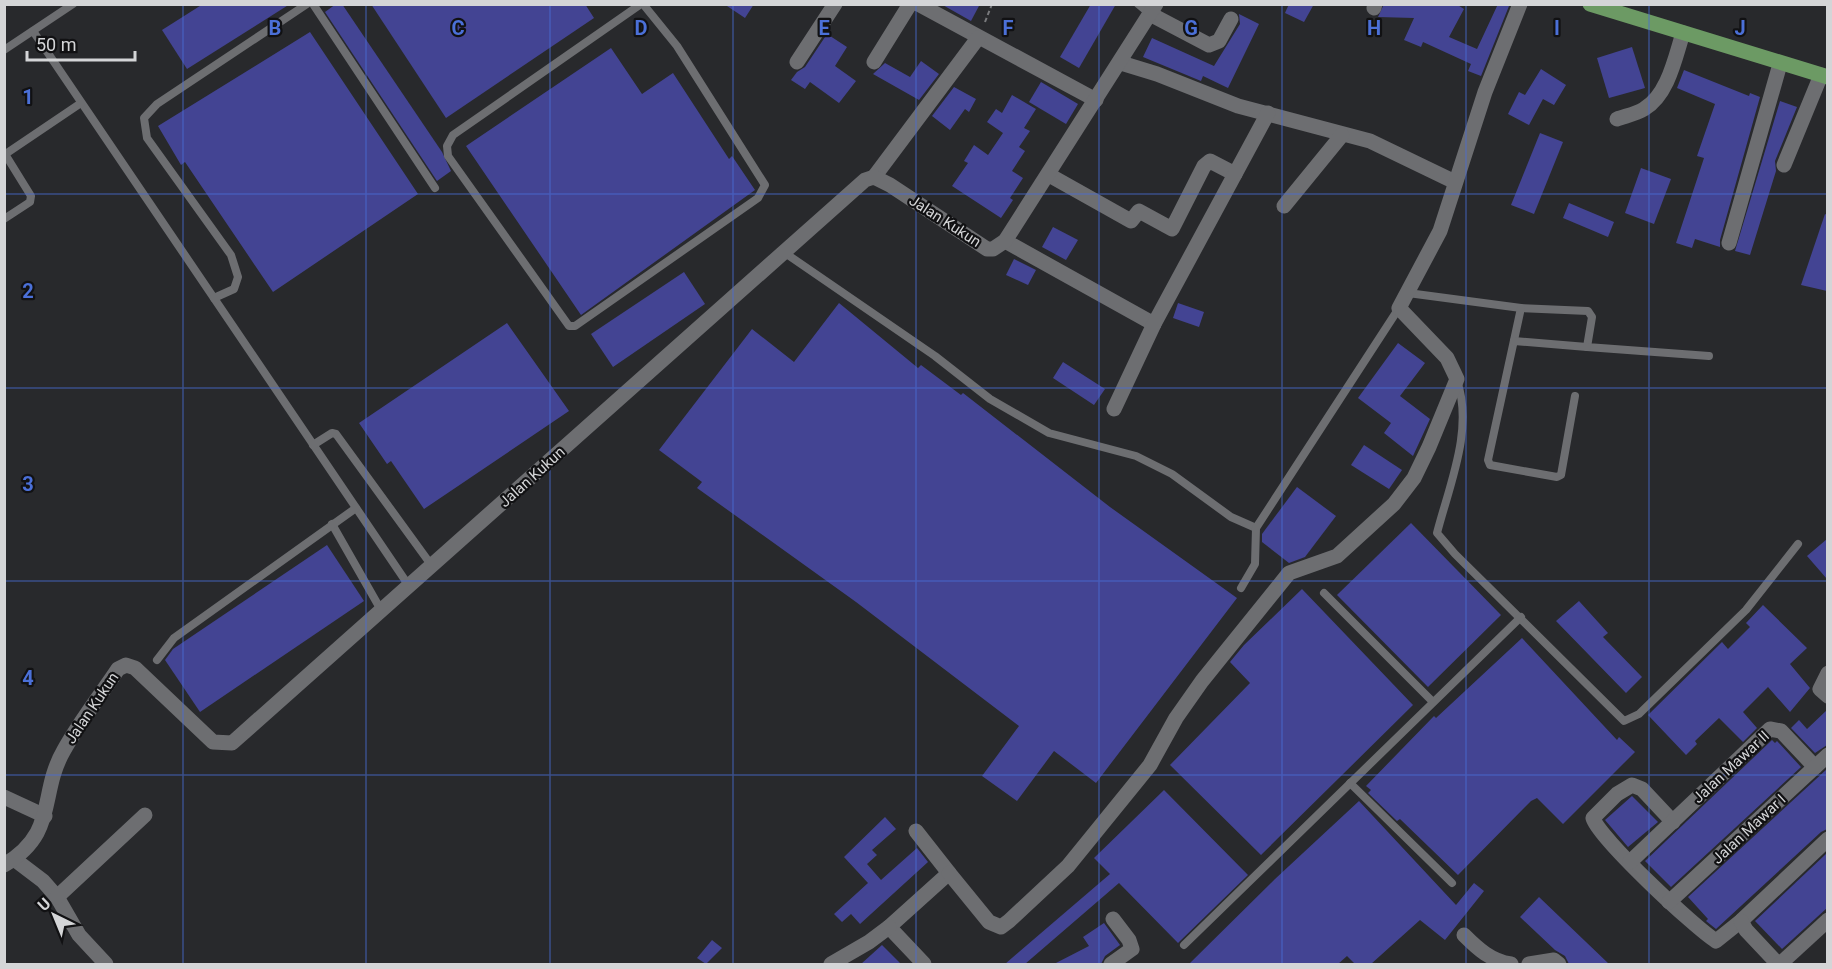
<svg xmlns="http://www.w3.org/2000/svg" width="1832" height="969" font-family="Roboto,sans-serif">
<style>
.building{fill:#434493}
.lines{fill:none;stroke-linecap:round;stroke-linejoin:round}
.path{stroke:#797a7d;stroke-width:2;stroke-dasharray:4.5 3;stroke-linecap:butt}
.service{stroke:#6d6e71;stroke-width:8}
.minor{stroke:#6d6e71;stroke-width:15}
.primary{stroke:#6c9a64;stroke-width:15}
.grid{fill:none;stroke:#4b70d8;stroke-width:1.5;stroke-opacity:0.55}
.labels{text-anchor:middle;dominant-baseline:central;stroke-width:4.5;stroke-linejoin:round;paint-order:stroke}
.street-label{font-size:15px;fill:#d4d5d7;stroke:#111113}
.grid-label{font-size:20px;text-anchor:middle;font-weight:bold;fill:#4b70d8;stroke:#111113;stroke-width:4.5;stroke-linejoin:round;paint-order:stroke}
</style>
<rect width="100%" height="100%" fill="#28292c"/>
<!-- building -->
<g class="building">
<polygon points="203,4 290,4 187,69 162,30"/>
<polygon points="336,4 342,4 442,152 451,171 437,181 325,12"/>
<polygon points="371,4 585,4 594,18 446,118"/>
<polygon points="724,4 754,4 745,18"/>
<polygon points="941,4 980,4 971,21"/>
<polygon points="1091,4 1116,4 1079,68 1060,57"/>
<polygon points="1289,4 1314,4 1304,22 1285,13"/>
<polygon points="1384,4 1456,4 1464,9 1449,37 1477,49 1498,4 1509,6 1481,76 1468,71 1471,64 1423,42 1421,47 1404,40 1414,18 1378,17"/>
<polygon points="1239,14 1259,24 1228,88 1203,76 1201,81 1143,57 1152,38 1214,66 1240,24"/>
<polygon points="310,32 418,194 273,292 185,162 181,165 158,126"/>
<polygon points="827,34 847,47 835,66 856,81 839,103 810,82 805,89 791,80 797,72 805,67"/>
<polygon points="1632,47 1645,88 1609,98 1597,58"/>
<polygon points="611,48 642,94 673,73 729,159 732,156 755,190 581,315 466,146"/>
<polygon points="921,61 939,74 919,100 873,74 885,63 910,77"/>
<polygon points="1541,69 1566,85 1554,105 1543,99 1529,125 1508,114 1519,92 1525,95"/>
<polygon points="1684,70 1749,96 1750,93 1760,97 1720,240 1720,247 1695,239 1692,248 1676,243 1704,158 1697,156 1715,104 1677,88"/>
<polygon points="1041,82 1078,104 1066,124 1029,102"/>
<polygon points="954,87 976,99 969,112 965,109 950,130 932,116"/>
<polygon points="1012,95 1036,109 1024,128 1030,131 1019,147 1025,151 1012,171 1023,178 1010,198 1013,200 1001,218 952,186 968,163 964,161 974,145 988,155 1003,133 987,122 996,109 1002,113"/>
<polygon points="1780,101 1797,107 1775,161 1776,171 1750,255 1735,251"/>
<polygon points="1540,133 1563,142 1534,214 1511,205"/>
<polygon points="1641,168 1671,179 1654,224 1625,213"/>
<polygon points="1569,203 1614,222 1608,237 1563,218"/>
<polygon points="1825,214 1827,215 1827,291 1801,285"/>
<polygon points="1053,227 1078,240 1066,260 1042,247"/>
<polygon points="1014,259 1036,270 1028,285 1006,275"/>
<polygon points="684,272 705,304 613,367 591,334"/>
<polygon points="839,303 918,368 921,365 961,395 963,393 1110,507 1237,598 1096,783 1054,751 1017,801 982,776 1019,726 856,602 697,488 702,482 659,450 752,329 794,362"/>
<polygon points="1178,303 1204,312 1199,327 1173,318"/>
<polygon points="507,323 569,411 424,509 391,461 387,464 359,423"/>
<polygon points="1398,343 1425,363 1400,396 1430,419 1413,456 1384,433 1391,423 1358,398"/>
<polygon points="1063,362 1105,389 1094,405 1053,378"/>
<polygon points="1364,445 1402,470 1389,489 1351,465"/>
<polygon points="1297,487 1336,516 1305,557 1289,563 1262,542 1262,534"/>
<polygon points="1411,523 1501,615 1428,687 1337,595"/>
<polygon points="1827,539 1827,579 1807,556"/>
<polygon points="327,545 364,601 200,712 165,660 173,649"/>
<polygon points="1302,589 1413,705 1261,855 1170,765 1250,683 1230,662 1244,645"/>
<polygon points="1579,601 1608,633 1603,637 1642,677 1626,693 1556,621"/>
<polygon points="1763,605 1807,648 1790,664 1810,688 1790,712 1768,687 1743,712 1757,728 1743,742 1719,718 1695,741 1697,744 1686,755 1648,715 1722,642 1728,649 1750,627 1746,623"/>
<polygon points="1522,638 1617,740 1619,737 1635,752 1563,824 1537,798 1531,801 1458,875 1400,819 1397,821 1368,793 1371,790 1366,786 1434,716 1436,718"/>
<polygon points="1827,710 1827,745 1815,753 1791,728 1799,720 1807,729"/>
<polygon points="1772,740 1775,743 1777,741 1801,767 1671,887 1645,861"/>
<polygon points="1827,769 1827,829 1821,832 1716,929 1706,921 1708,919 1688,897"/>
<polygon points="1164,790 1248,875 1178,943 1119,883 1025,964 1005,964 1110,874 1094,858"/>
<polygon points="1632,796 1658,822 1628,847 1605,820"/>
<polygon points="1359,801 1456,905 1474,883 1484,891 1445,940 1420,920 1371,964 1355,964 1347,956 1338,964 1189,964 1275,879"/>
<polygon points="885,817 896,829 872,850 877,855 867,864 881,880 917,848 928,862 860,924 851,914 842,922 834,914 868,883 844,857"/>
<polygon points="1827,853 1827,908 1782,949 1755,921"/>
<polygon points="1539,897 1609,964 1569,964 1565,956 1555,950 1520,917"/>
<polygon points="1104,923 1120,945 1105,956 1101,964 1054,964 1089,946 1083,937"/>
<polygon points="712,940 722,948 706,964 697,958"/>
<polygon points="882,945 901,964 861,964"/>
</g>
<g class="lines">
<!-- path -->
<polyline class="path" points="985,22 992,4"/>
<!-- service -->
<g class="service">
<polyline points="313,4 435,188"/>
<polyline points="641,4 453,135 447,146 448,156 569,326 575,326 758,198 765,185 677,46 643,4"/>
<polyline points="1138,4 1144,9 1153,9"/>
<polyline points="33,31 409,586"/>
<polyline points="4,50 73,4"/>
<polyline points="4,155 81,103"/>
<polyline points="4,219 30,202 31,196 5,154"/>
<polyline points="785,253 935,356 990,399 1049,433 1136,456 1172,474 1231,517 1256,528"/>
<polyline points="1408,293 1521,308 1588,311 1592,317 1587,347 1709,356"/>
<polyline points="214,298 234,289 238,277 231,255 147,138 144,118 157,104 307,4"/>
<polyline points="1521,308 1488,460 1490,465 1557,477 1561,475 1575,396"/>
<polyline points="1514,341 1587,347"/>
<path d="M1457 381C1474 429 1449 486 1437 533L1455 554 1624 721 1639 714 1746 610 1798 544"/>
<polyline points="313,445 332,433 336,434 432,566"/>
<polyline points="332,524 381,610"/>
<polyline points="1241,588 1255,564 1256,528 1399,308"/>
<polyline points="1324,593 1433,702"/>
<polyline points="157,660 174,638 356,508"/>
<polyline points="1350,783 1452,883"/>
<polyline points="1184,945 1521,617"/>
</g>
<!-- minor -->
<g class="minor">
<polyline points="918,4 1096,100"/>
<polyline points="1374,8 1375,4"/>
<polyline points="1150,14 1209,45 1219,41 1231,19"/>
<polyline points="797,62 835,4"/>
<polyline points="874,62 910,4"/>
<polyline points="1121,63 1157,74 1238,106 1370,141 1455,182"/>
<path d="M1617 119C1625 116 1636 114 1644 109 1668 95 1675 58 1683 33"/>
<polyline points="1784,165 1821,75"/>
<polyline points="1049,175 1131,221 1139,211 1172,229 1204,166 1210,161 1235,174"/>
<polyline points="874,177 978,38"/>
<polyline points="1284,206 1342,135"/>
<polyline points="1005,241 1154,324"/>
<polyline points="1729,243 1780,64"/>
<polyline points="1114,409 1154,324 1268,113"/>
<polyline points="1828,673 1820,689 1828,696"/>
<polyline points="4,797 45,816"/>
<path d="M1673 822 1642 789 1632 785 1617 794 1593 818C1598 837 1695 928 1716 941L1741 921 1828 839"/>
<polyline points="916,831 949,873 889,927 924,964"/>
<polyline points="14,859 43,881 57,897 79,935 106,964"/>
<polyline points="1630,862 1770,729 1781,731 1815,767"/>
<path d="M4 865C59 832 38 795 64 750 80 721 100 696 118 669L126 665 135 668 213 742 232 743 865 180 874 177 890 185 987 249H993L1005 241 1156 4"/>
<polyline points="949,873 989,922 1001,927 1009,921 1068,866 1150,765 1176,718 1202,681 1289,573 1337,556 1394,504 1414,478 1429,447 1457,379 1447,358 1399,308 1440,231 1485,92 1520,4"/>
<polyline points="57,897 145,815"/>
<polyline points="1669,902 1828,755"/>
<polyline points="1741,921 1746,930 1778,964"/>
<path d="M1464 935C1478 949 1491 961 1511 964"/>
<polyline points="831,964 869,942 889,927"/>
<polyline points="1111,964 1132,949 1129,940 1113,919"/>
<polyline points="1529,964 1554,960 1559,964"/>
<polyline points="1780,964 1828,920"/>
</g>
<!-- primary -->
<polyline class="primary" points="1590,4 1828,77"/>
</g>
<!-- grid -->
<path class="grid" d="M183 4V964M366 4V964M550 4V964M733 4V964M916 4V964M1099 4V964M1282 4V964M1466 4V964M1649 4V964M4 194H1828M4 388H1828M4 581H1828M4 775H1828"/>
<g class="labels">
<!-- street labels -->
<g class="street-label">
<text transform="translate(945 221) rotate(33)">Jalan Kukun</text>
<text transform="translate(532 477) rotate(-42)">Jalan Kukun</text>
<text transform="translate(92 708) rotate(-56)">Jalan Kukun</text>
<text transform="translate(1731 767) rotate(-43)">Jalan Mawar II</text>
<text transform="translate(1749 829) rotate(-43)">Jalan Mawar I</text>
</g>
</g>
<g class="grid-label">
<text x="275" y="35">B</text>
<text x="458" y="35">C</text>
<text x="641" y="35">D</text>
<text x="824" y="35">E</text>
<text x="1008" y="35">F</text>
<text x="1191" y="35">G</text>
<text x="1374" y="35">H</text>
<text x="1557" y="35">I</text>
<text x="1740" y="35">J</text>
<text x="28" y="104">1</text>
<text x="28" y="298">2</text>
<text x="28" y="491">3</text>
<text x="28" y="685">4</text>
</g>
<!-- border -->
<rect width="1832" height="969" fill="none" stroke="#d4d5d7" stroke-width="12"/>
<!-- north arrow -->
<g transform="translate(54 915) rotate(317)" stroke="#111113" stroke-width="4.5" paint-order="stroke">
<path d="M0-4.5L10 22L0 15L-10 22Z" fill="#d4d5d7"/>
<text y="-9" font-size="16" font-weight="bold" text-anchor="middle" fill="#d4d5d7">U</text>
</g>
<!-- scale -->
<path d="M27 51v9h108v-9" fill="none" stroke="#d4d5d7" stroke-width="3"/>
<text x="36" y="51" font-size="18" fill="#d4d5d7" stroke="#111113" stroke-width="4.5" paint-order="stroke">50 m</text>
</svg>
